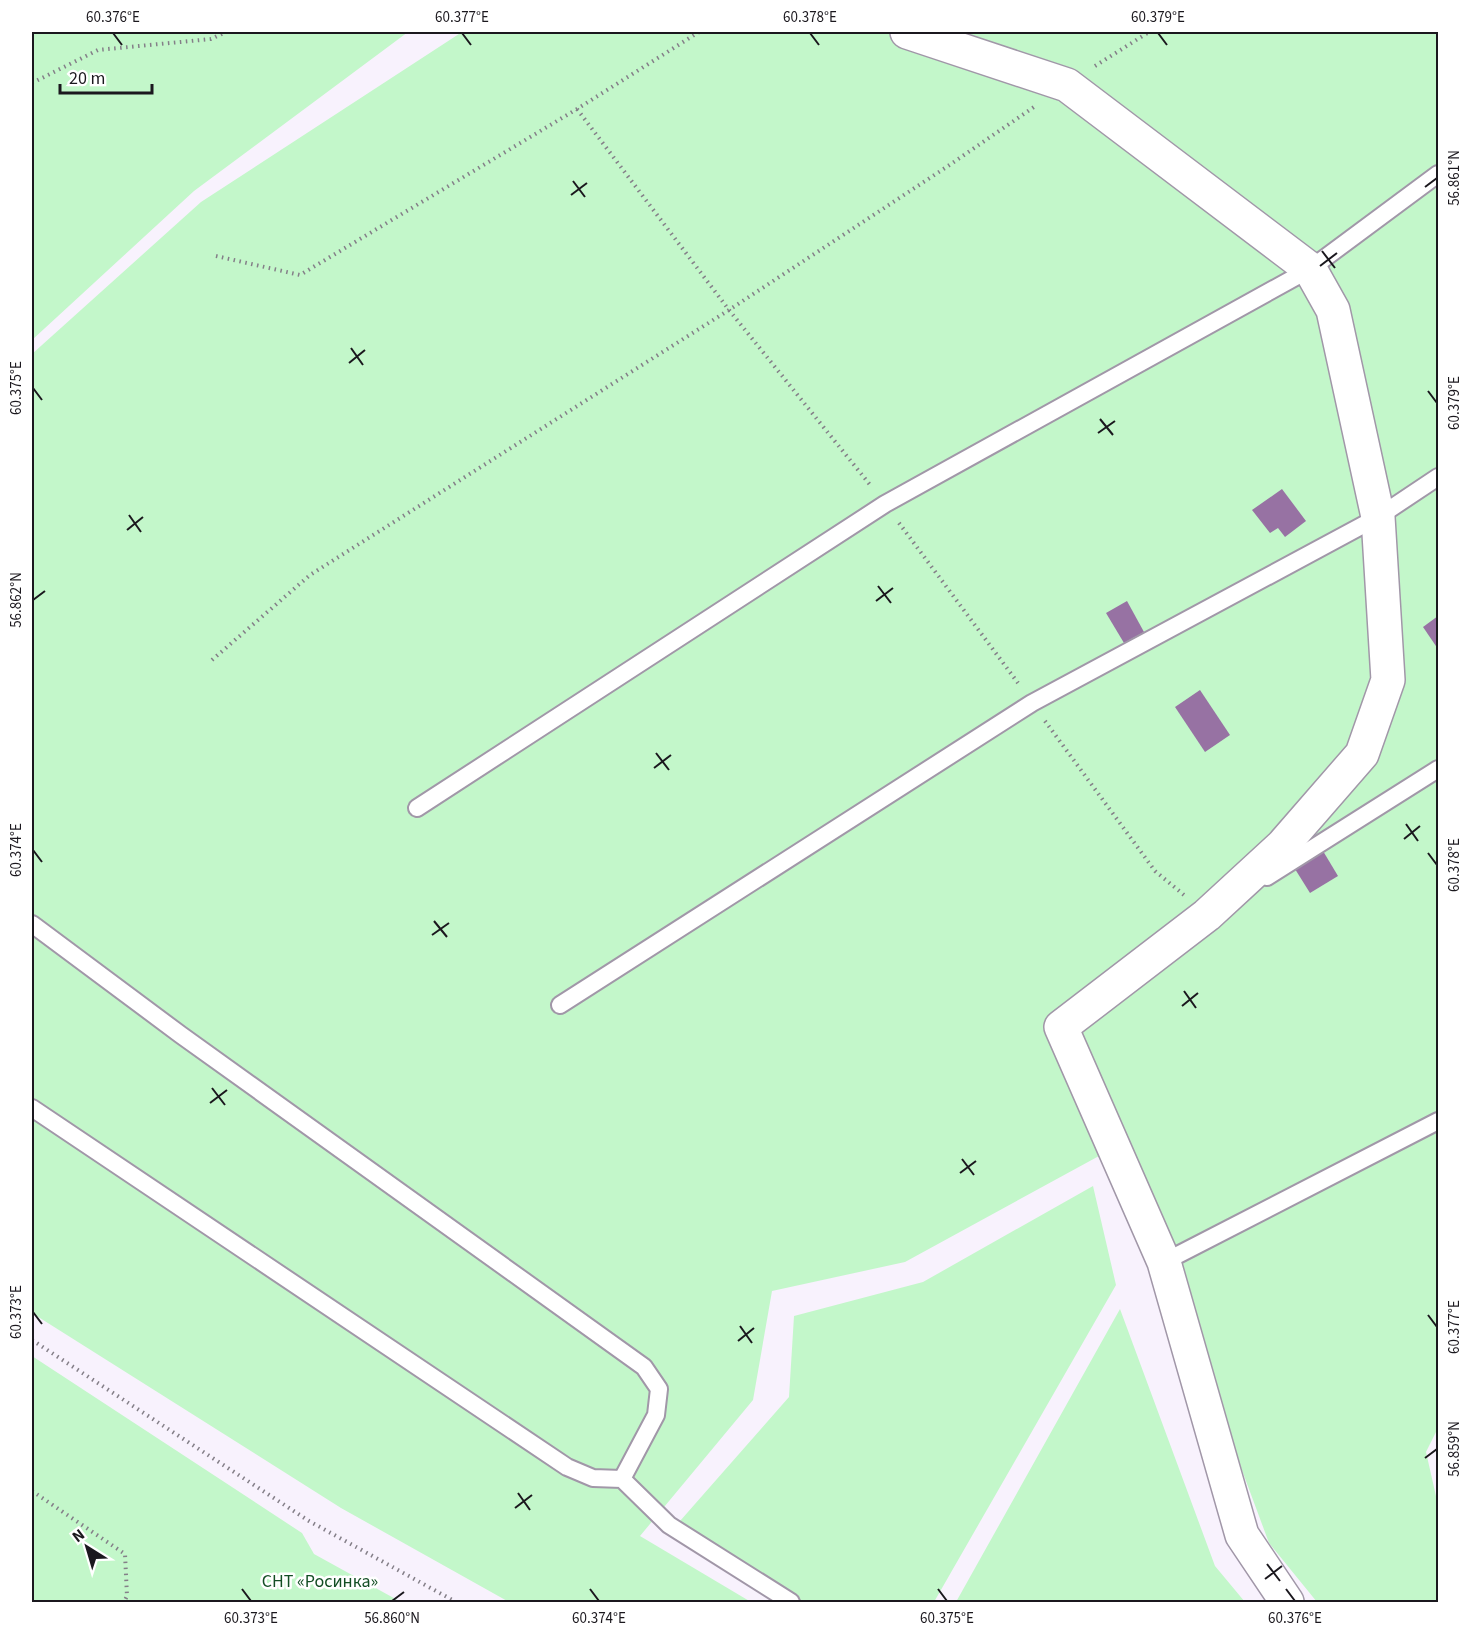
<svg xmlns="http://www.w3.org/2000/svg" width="1470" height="1634" font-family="'Source Sans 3',sans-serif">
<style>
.green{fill:#c3f7ca}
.building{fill:#9772a3}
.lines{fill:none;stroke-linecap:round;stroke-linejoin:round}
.service-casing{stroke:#a197a8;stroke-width:20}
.minor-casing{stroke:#a197a8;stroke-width:36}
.path{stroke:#847f88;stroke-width:4;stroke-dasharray:1.5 4.5;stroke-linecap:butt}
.service{stroke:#fff;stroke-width:16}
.minor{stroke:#fff;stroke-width:33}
.ticks{fill:none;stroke:#1b181e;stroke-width:2}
.labels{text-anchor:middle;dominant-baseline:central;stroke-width:5;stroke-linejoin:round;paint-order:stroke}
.park-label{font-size:18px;fill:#134e24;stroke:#fff}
.neatline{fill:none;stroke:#1b181e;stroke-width:2}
.ticks-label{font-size:15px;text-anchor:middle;fill:#1b181e}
</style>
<rect width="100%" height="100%" fill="#f8f2fd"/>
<!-- green -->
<g class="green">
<polygon points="32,32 408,32 194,191 32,340"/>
<polygon points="462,32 1438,32 1438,1428 1426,1452 1438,1505 1438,1602 1317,1602 1269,1543 1121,1144 905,1262 772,1291 753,1400 640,1536 751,1602 509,1602 341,1508 32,1313 32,354 201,202"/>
<polygon points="1093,1186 1116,1285 934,1602 787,1602 673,1529 789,1397 794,1316 923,1282"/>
<polygon points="1120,1309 1215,1566 1245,1602 956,1602"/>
<polygon points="32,1356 302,1533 314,1554 401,1602 32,1602"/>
</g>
<!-- building -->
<g class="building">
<polygon points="1282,489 1306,521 1285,537 1278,528 1270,533 1252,510"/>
<polygon points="1127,601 1144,632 1124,643 1106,613"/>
<polygon points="1438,616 1438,649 1423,627"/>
<polygon points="1200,690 1230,735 1205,752 1175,707"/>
<polygon points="1323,851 1338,876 1310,893 1295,869"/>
</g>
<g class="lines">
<defs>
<g id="service">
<polyline points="417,808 885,504 1310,269 1438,174"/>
<polyline points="1267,877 1438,769"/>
<polyline points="32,924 181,1035 644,1367 659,1389 656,1415 622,1479"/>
<polyline points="560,1005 1032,703 1378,517 1438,477"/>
<polyline points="32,1108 567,1467 593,1478 622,1479 669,1525 791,1602"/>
<polyline points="1164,1262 1438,1121"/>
</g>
<polyline id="minor" points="907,32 1067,85 1310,269 1333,310 1378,517 1388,680 1362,754 1282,846 1207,915 1061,1027 1164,1262 1242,1535 1287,1602"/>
</defs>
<!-- service casing -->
<use href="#service" class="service-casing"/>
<!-- minor casing -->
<use href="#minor" class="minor-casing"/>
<!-- path -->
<g class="path">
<polyline points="1095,66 1149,32"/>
<polyline points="32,83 98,50 211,39 226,32"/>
<polyline points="577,109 729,310 871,486"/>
<polyline points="216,256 300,275 577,109 699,32"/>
<polyline points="899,523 1018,683"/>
<polyline points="212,660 310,575 729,310 948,166 1034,107"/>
<polyline points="1045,721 1155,871 1184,895"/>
<polyline points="32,1340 309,1521 456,1602"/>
<polyline points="32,1491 125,1554 127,1596 124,1602"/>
</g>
<!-- service -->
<use href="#service" class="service"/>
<!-- minor -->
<use href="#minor" class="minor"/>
</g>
<!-- ticks -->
<path class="ticks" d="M113 33 122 45M462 33 471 45M810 33 819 45M1158 33 1167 45M573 181 585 197M1425 187 1437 178M571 195 587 183M1322 251 1335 268M1320 266 1337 253M351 348 363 365M349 363 365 350M33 388 42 400M1428 391 1437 403M1100 419 1113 435M1098 433 1115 421M129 515 141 532M127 530 143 517M878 586 891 603M33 600 45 591M876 601 893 588M656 753 669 770M654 768 671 755M1406 824 1418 841M1404 839 1420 826M33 850 42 862M1428 853 1437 865M434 921 447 937M432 935 449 923M1184 991 1196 1008M1182 1006 1198 993M212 1088 225 1105M210 1103 227 1090M962 1159 974 1175M960 1173 976 1161M33 1312 42 1324M1428 1315 1437 1327M740 1326 752 1343M738 1341 754 1328M1425 1458 1437 1449M518 1493 530 1510M515 1508 532 1495M1267 1564 1280 1581M1265 1579 1282 1566M242 1589 251 1601M590 1589 599 1601M938 1589 947 1601M1286 1589 1295 1601M392 1601 404 1592"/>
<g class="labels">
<!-- park labels -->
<g class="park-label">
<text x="320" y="1581">СНТ «Росинка»</text>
</g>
</g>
<!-- border -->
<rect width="1470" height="1634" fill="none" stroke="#ffffff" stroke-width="66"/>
<!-- north arrow -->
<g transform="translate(87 1547) rotate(323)" stroke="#ffffff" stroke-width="4.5" paint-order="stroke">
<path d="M0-4.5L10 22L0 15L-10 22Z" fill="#1b181e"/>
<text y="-9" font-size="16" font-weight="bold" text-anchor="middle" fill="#1b181e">N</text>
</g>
<!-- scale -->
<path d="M60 84v9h92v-9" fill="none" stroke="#1b181e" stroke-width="3"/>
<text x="69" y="84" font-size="18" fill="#1b181e" stroke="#ffffff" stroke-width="4.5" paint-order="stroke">20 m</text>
<rect x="33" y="33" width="1404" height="1568" class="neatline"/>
<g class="ticks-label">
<text x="113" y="22">60.376°E</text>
<text x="462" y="22">60.377°E</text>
<text x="810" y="22">60.378°E</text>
<text x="1158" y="22">60.379°E</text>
<text transform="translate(1454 178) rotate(-90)" y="5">56.861°N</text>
<text transform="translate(16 388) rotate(-90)" y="5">60.375°E</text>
<text transform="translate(1454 403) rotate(-90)" y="5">60.379°E</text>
<text transform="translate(16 600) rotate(-90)" y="5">56.862°N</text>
<text transform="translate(16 850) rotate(-90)" y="5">60.374°E</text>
<text transform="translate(1454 865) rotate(-90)" y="5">60.378°E</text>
<text transform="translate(16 1312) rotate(-90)" y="5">60.373°E</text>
<text transform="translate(1454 1327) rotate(-90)" y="5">60.377°E</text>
<text transform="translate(1454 1449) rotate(-90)" y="5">56.859°N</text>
<text x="251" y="1623">60.373°E</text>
<text x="392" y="1623">56.860°N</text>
<text x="599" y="1623">60.374°E</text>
<text x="947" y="1623">60.375°E</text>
<text x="1295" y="1623">60.376°E</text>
</g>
</svg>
